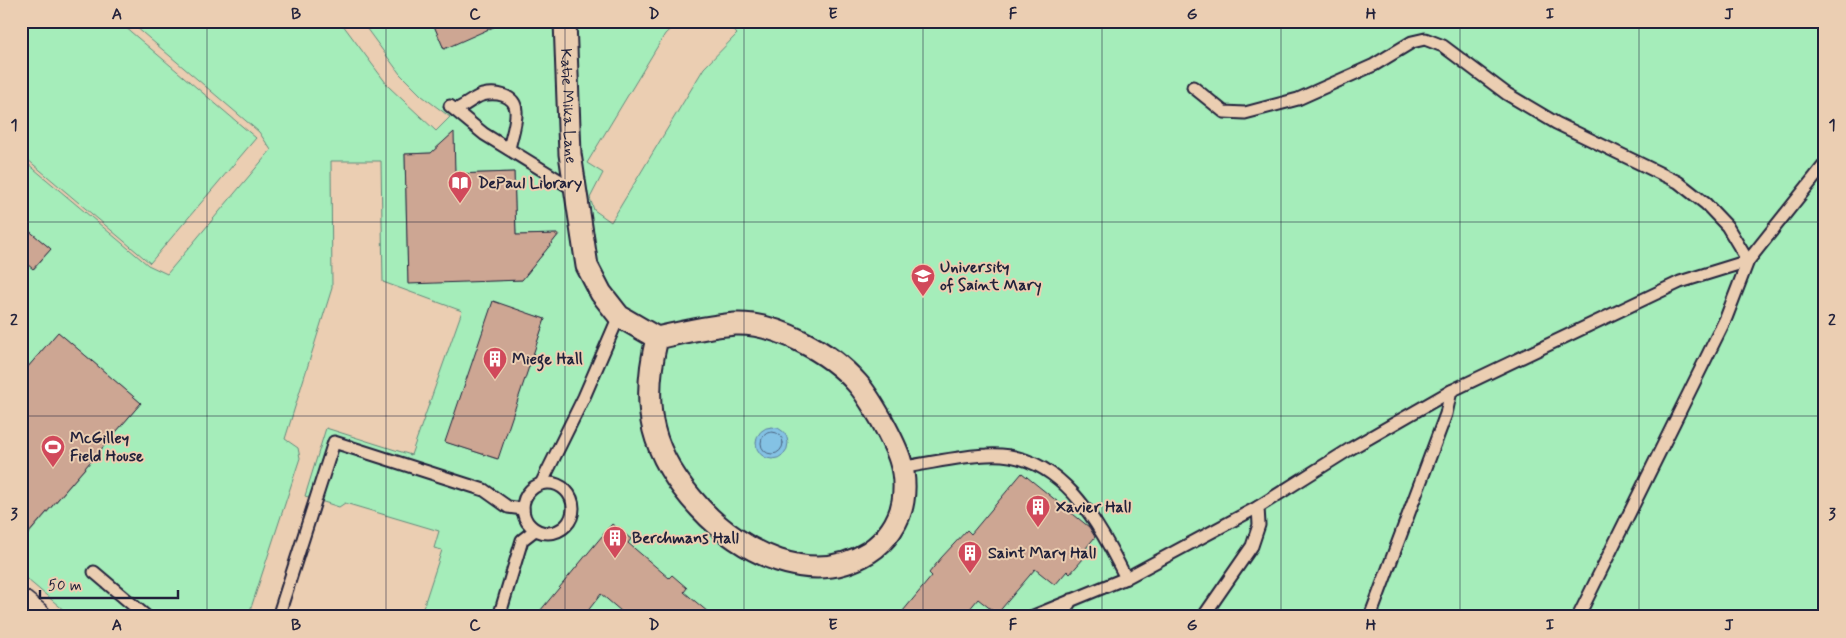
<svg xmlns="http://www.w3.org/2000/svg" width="1846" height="638" font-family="Mynerve,sans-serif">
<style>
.green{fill:#a5edba;stroke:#64887a;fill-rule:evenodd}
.water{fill:#84c2e4;stroke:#5d82a0}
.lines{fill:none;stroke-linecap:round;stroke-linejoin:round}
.shore{stroke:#49627f;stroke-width:1}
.building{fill:#cda693;stroke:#22223b}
.lane-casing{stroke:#22223b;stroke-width:15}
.street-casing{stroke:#22223b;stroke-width:25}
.secondary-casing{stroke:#22223b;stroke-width:31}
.lane{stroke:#ebceb2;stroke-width:11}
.street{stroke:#ebceb2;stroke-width:21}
.secondary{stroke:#ebceb2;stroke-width:28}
.grid{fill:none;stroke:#22223b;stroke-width:1;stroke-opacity:0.55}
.labels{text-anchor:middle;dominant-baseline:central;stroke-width:4;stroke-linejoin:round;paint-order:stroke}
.street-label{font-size:16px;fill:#22223b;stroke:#ebceb2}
.poi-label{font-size:16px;font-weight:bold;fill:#22223b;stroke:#ebceb2;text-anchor:start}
.neatline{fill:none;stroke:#22223b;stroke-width:2}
.grid-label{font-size:16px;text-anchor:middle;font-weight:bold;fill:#22223b}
</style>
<rect width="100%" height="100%" fill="#ebceb2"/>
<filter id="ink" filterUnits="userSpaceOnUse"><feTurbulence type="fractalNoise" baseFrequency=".02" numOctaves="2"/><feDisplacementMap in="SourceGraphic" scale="10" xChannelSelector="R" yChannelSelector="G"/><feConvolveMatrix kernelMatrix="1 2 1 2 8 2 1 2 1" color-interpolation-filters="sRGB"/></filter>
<g filter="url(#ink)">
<!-- green -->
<g class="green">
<polygon points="21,21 118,21 256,138 150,263 21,154"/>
<path d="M129 21H340L389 87 436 131 450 117 422 96 400 74 361 21H432L444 49 479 21H679L665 34 587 163 603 173 590 198 594 210 611 222 704 68 737 34 725 21H1825V617H1266L1259 613 1256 617H420L442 550 434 548 439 531 345 503 339 507 305 496 326 428 411 455 462 311 383 282 381 161H331L332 288 285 439 298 448 300 458 248 617H72L21 574V533L26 537 141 403 58 332 21 375V259L34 269 51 249 21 224V158L148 265 167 274 271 150 259 132ZM453 133 455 174 514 172 516 235 559 234 522 280 408 283 405 154 431 153ZM493 302 545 319 497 459 446 442Z"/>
</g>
<!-- water -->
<circle class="water" cx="772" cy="443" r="16"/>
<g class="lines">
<!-- shore -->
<circle class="shore" cx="772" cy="443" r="11"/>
</g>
<!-- building -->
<g class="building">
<polygon points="432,21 507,21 444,49"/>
<polygon points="454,132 455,174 514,172 516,235 559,234 522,280 408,284 405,154 431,153"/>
<polygon points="21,224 51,249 33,269 21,259"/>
<polygon points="493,301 545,319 498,459 445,442"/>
<polygon points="58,332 141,403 21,542 21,375"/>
<polygon points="1022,473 1089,527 1095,537 1086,548 1090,551 1070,574 1067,571 1055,585 1035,569 997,614 978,599 963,617 898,617 932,576 929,573 941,558 967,530 971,534"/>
<polygon points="612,524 631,539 628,543 669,578 672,575 687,588 684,592 714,617 628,617 601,594 583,617 547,617 540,611"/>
</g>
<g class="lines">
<defs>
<g id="lane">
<polyline points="1193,87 1224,112 1245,113 1298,99 1374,65 1412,42 1425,39 1443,46 1507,94 1556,123 1678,182 1706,204 1727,226 1748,261 1680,282 1451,391 1350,449 1258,507 1259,525 1252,546 1203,617"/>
<polyline points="450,106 484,134 575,190"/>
<path d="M455 110C465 106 473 98 482 95 495 92 515 94 516 111 517 122 511 138 509 149"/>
<path d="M904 467C932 463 960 456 987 455 1061 450 1098 523 1126 578L1258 507"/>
<circle cx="548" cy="508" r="25"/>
<polyline points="541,484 584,397 619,316"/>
<polyline points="94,572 147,617"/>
<polyline points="278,617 334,442 484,490 508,507 523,509"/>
<polyline points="499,617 522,540 535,530"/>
<polyline points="1031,617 1126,578"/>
<polyline points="1062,617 1071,600"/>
<polyline points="1370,617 1446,414 1451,391"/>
<polyline points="1578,617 1726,318 1748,261 1825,164"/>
</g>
<g id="street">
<path id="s1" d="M565 21 570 154 587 266 601 293 619 316 657 338C683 332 709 326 735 324 776 322 831 353 857 383 866 393 874 407 881 419 896 447 908 468 903 501 900 521 886 541 869 552 812 588 741 553 700 508 651 455 640 408 657 338"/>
</g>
<polyline id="secondary" points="21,604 37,617"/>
</defs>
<!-- lane casing -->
<use href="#lane" class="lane-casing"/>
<!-- street casing -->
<use href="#street" class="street-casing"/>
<!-- secondary casing -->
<use href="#secondary" class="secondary-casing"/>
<!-- lane -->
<use href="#lane" class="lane"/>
<!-- street -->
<use href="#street" class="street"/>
<!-- secondary -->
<use href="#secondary" class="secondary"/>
</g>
</g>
<!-- grid -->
<path class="grid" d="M207 21V617M386 21V617M565 21V617M744 21V617M923 21V617M1102 21V617M1281 21V617M1460 21V617M1639 21V617M21 222H1825M21 416H1825"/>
<!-- icons -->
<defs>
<symbol id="library-pin" viewBox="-11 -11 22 30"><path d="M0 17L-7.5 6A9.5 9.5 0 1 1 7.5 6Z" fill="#d1495b" stroke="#ebceb2"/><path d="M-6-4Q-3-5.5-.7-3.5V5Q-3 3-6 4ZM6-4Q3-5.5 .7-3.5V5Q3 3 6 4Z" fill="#fff"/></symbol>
<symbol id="university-pin" viewBox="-11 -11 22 30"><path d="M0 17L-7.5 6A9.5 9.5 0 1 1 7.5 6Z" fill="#d1495b" stroke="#ebceb2"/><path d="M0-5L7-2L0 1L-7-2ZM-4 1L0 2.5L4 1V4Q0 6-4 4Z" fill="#fff"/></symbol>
<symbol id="building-pin" viewBox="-11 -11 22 30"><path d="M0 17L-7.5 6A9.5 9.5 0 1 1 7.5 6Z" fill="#d1495b" stroke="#ebceb2"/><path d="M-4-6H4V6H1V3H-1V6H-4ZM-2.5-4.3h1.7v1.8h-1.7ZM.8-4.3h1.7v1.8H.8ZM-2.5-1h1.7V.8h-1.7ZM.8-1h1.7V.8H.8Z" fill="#fff"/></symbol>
<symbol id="stadium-pin" viewBox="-11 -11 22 30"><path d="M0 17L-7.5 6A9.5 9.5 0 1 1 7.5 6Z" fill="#d1495b" stroke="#ebceb2"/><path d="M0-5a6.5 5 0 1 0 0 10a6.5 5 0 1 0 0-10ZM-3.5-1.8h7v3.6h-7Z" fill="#fff"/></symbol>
</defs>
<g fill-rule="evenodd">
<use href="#library-pin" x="446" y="169" width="28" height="38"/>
<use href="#university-pin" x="909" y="262" width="28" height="38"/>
<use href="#building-pin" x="481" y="345" width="28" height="38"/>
<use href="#stadium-pin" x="39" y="433" width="28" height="38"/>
<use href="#building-pin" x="1024" y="493" width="28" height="38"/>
<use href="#building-pin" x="601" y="524" width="28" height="38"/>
<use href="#building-pin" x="956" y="539" width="28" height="38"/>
</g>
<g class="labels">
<!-- street labels -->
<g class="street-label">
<text stroke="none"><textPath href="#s1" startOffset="85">Katie Mika Lane</textPath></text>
</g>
<!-- poi labels -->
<g class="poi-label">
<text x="478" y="183">DePaul Library</text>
<text x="940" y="267">University<tspan x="940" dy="18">of Saint Mary</tspan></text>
<text x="512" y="359">Miege Hall</text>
<text x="70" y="438">McGilley<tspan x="70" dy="18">Field House</tspan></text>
<text x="1056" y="507">Xavier Hall</text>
<text x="632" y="538">Berchmans Hall</text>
<text x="988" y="553">Saint Mary Hall</text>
</g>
</g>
<!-- margin -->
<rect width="1846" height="638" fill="none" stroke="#ebceb2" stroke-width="55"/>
<!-- scale -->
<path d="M40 590v8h138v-8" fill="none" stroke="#22223b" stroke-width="2.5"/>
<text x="48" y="590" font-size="15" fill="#22223b" stroke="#ebceb2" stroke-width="4" paint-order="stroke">50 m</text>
<rect x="28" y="28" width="1790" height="582" class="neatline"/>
<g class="grid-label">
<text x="117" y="19">A</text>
<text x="296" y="19">B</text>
<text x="475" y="19">C</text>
<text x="654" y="19">D</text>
<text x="833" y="19">E</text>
<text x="1013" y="19">F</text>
<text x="1192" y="19">G</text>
<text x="1371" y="19">H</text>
<text x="1550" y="19">I</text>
<text x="1729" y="19">J</text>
<text x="14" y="130">1</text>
<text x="1832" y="130">1</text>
<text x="14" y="325">2</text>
<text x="1832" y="325">2</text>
<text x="14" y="519">3</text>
<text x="1832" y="519">3</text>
<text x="117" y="630">A</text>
<text x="296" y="630">B</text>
<text x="475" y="630">C</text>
<text x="654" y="630">D</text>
<text x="833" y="630">E</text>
<text x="1013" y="630">F</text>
<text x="1192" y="630">G</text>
<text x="1371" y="630">H</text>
<text x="1550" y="630">I</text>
<text x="1729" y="630">J</text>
</g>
</svg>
